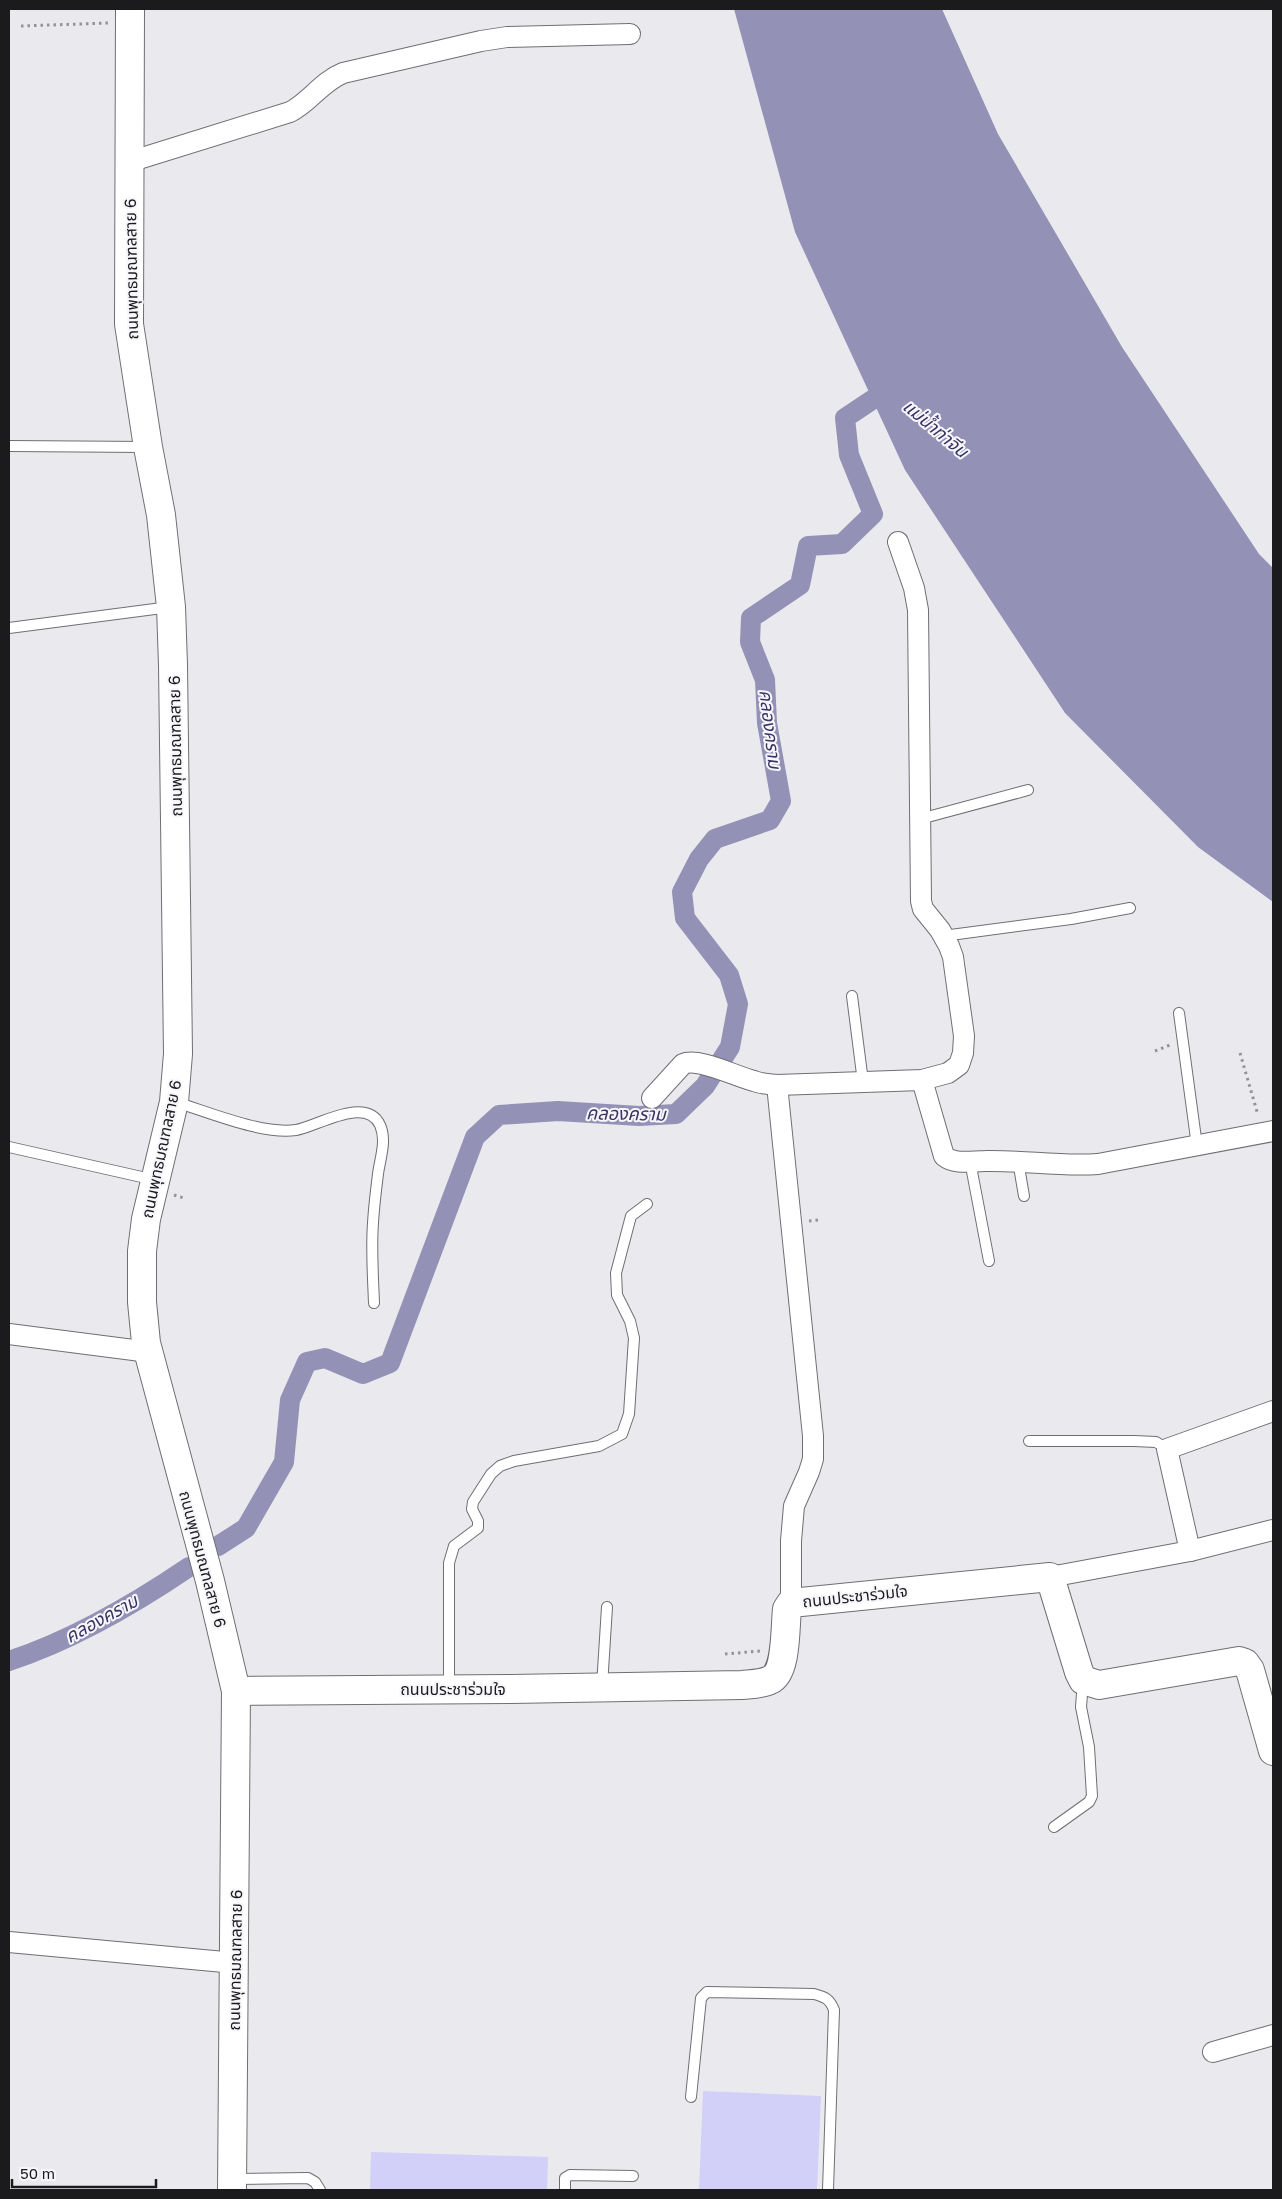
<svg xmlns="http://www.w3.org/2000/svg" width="1282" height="2199" font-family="'Golos Text','Noto Sans Thai',sans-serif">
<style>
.water{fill:#9391b6}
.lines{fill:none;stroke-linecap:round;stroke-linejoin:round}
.canal{stroke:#9391b6;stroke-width:20}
.building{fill:#d2cff8}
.lane-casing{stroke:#6f6f73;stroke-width:12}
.street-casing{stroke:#6f6f73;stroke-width:22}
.secondary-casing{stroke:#6f6f73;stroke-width:30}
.path{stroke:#939397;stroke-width:3;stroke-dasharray:2.5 4;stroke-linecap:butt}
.lane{stroke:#fff;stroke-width:10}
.street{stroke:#fff;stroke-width:20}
.secondary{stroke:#fff;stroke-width:28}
.labels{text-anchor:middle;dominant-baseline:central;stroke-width:4;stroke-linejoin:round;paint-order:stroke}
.street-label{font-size:16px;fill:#1b1b1d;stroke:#f7f7fb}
.water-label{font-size:18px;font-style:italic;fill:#393264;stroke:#f7f7fb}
</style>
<rect width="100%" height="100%" fill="#eaeaee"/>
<!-- water -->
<polygon class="water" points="734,9 942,9 998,134 1122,347 1259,554 1273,568 1273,902 1198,847 1065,713 905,470 795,232"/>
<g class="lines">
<!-- canal -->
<g class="canal">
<polyline points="218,1546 246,1528 284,1462 290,1400 307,1362 325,1358 363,1374 390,1363 475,1137 499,1115 558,1111 639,1116 676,1114 705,1086 730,1047 738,1004 729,975 685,918 682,892 699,859 715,839 770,820 781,801 767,723 765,680 750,642 751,618 800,585 808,546 842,544 873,514 849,455 845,418 893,386"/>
<path d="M9 1661C73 1640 133 1605 189 1567"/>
</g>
</g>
<!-- building -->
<g class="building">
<polygon points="703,2091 821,2096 817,2190 699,2190"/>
<polygon points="371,2152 548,2157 547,2190 370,2190"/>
</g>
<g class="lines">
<defs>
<g id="lane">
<polyline points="9,446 147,447"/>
<polyline points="9,628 170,607"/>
<polyline points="920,819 1028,790"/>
<polyline points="943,936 1071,919 1130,908"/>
<polyline points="852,996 863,1082"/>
<polyline points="1179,1013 1197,1146"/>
<path d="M175 1102C209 1112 262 1135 296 1130 316 1127 366 1095 380 1125 387 1141 380 1158 378 1174 376 1190 374 1206 373 1223 371 1249 373 1276 374 1303"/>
<polyline points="9,1147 155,1180"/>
<polyline points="970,1161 989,1261"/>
<polyline points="1018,1161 1024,1196"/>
<polyline points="1029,1441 1134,1441 1156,1442 1167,1449"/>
<polyline points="602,1686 607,1607"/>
<polyline points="449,1687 449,1563 454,1546 478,1528 478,1521 472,1509 473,1502 491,1474 500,1466 514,1461 599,1446 622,1434 629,1414 634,1338 630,1321 617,1295 616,1273 631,1216 647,1204"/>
<polyline points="1054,1827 1089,1802 1092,1796 1089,1747 1081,1707 1083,1681"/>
<path d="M691 2097 700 2008 701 1998 707 1992 814 1994C825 1997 830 1999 834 2010L828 2190"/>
<polyline points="234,2179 308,2178 315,2182 320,2190"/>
<polyline points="565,2190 565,2178 570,2175 633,2176"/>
</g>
<g id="street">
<path d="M129 162 290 112C310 102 321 82 343 73L481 41 507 37 630 34"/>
<path d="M922 1080 944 1156C955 1165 972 1161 985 1161 1023 1160 1061 1167 1098 1164L1273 1131"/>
<polyline points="777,1085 813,1436 813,1459 809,1472 794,1506 791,1541 791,1603"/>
<path d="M652 1098 683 1064C698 1057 737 1077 754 1081 761 1084 769 1084 777 1085L922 1080 948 1073 959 1065 963 1053 964 1036 953 957 949 946 940 930 923 909 921 901 918 610 914 588 898 542"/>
<polyline points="9,1334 149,1352"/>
<polyline points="1190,1551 1167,1449 1273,1411"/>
<polyline points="1050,1577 1190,1551 1273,1530"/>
<polyline points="9,1942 235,1963"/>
<polyline points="1213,2052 1273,2035"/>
</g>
<g id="secondary">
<polyline points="130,9 129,324 148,447 161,515 171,607 173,665 178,1054 174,1102 146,1219 142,1251 142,1302 146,1343 210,1581 236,1691 232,2190"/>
<path d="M236 1691 511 1689 742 1685C751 1684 762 1684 770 1680 787 1673 785 1626 787 1609L791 1603 1050 1577 1079 1672 1083 1680 1099 1685 1239 1661 1245 1663 1250 1670 1273 1751"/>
</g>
</defs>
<!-- lane casing -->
<use href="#lane" class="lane-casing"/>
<!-- street casing -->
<use href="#street" class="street-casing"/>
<!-- secondary casing -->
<use href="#secondary" class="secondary-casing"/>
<!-- path -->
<g class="path">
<polyline points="21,26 109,23"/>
<polyline points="1155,1051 1170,1045"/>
<polyline points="1240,1053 1258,1115"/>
<polyline points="174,1195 184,1198"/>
<polyline points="809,1221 818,1220"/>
<polyline points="725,1654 760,1651"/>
</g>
<!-- lane -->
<use href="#lane" class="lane"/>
<!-- street -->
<use href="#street" class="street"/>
<!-- secondary -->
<use href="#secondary" class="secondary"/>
</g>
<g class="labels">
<!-- street labels -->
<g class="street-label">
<text transform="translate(131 269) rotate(-91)">ถนนพุทธมณฑลสาย 6</text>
<text transform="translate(175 746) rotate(-91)">ถนนพุทธมณฑลสาย 6</text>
<text transform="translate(161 1149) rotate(-78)">ถนนพุทธมณฑลสาย 6</text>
<text transform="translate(203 1559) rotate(75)">ถนนพุทธมณฑลสาย 6</text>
<text transform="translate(855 1596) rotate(-6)">ถนนประชาร่วมใจ</text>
<text x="453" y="1689">ถนนประชาร่วมใจ</text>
<text transform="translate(235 1960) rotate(-89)">ถนนพุทธมณฑลสาย 6</text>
</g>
<!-- water labels -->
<g class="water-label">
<text transform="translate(936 428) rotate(40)">แม่น้ำท่าจีน</text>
<text transform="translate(771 729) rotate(83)">คลองคราม</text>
<text transform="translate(626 1113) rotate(1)">คลองคราม</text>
<text transform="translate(101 1618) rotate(-29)">คลองคราม</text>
</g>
</g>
<!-- border -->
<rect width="1282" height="2199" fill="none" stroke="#1b1b1d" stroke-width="20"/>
<!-- scale -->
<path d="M12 2179v8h144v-8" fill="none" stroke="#1b1b1d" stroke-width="2.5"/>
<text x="20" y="2179" font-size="15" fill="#1b1b1d" stroke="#f7f7fb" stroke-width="4" paint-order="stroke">50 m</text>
</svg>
